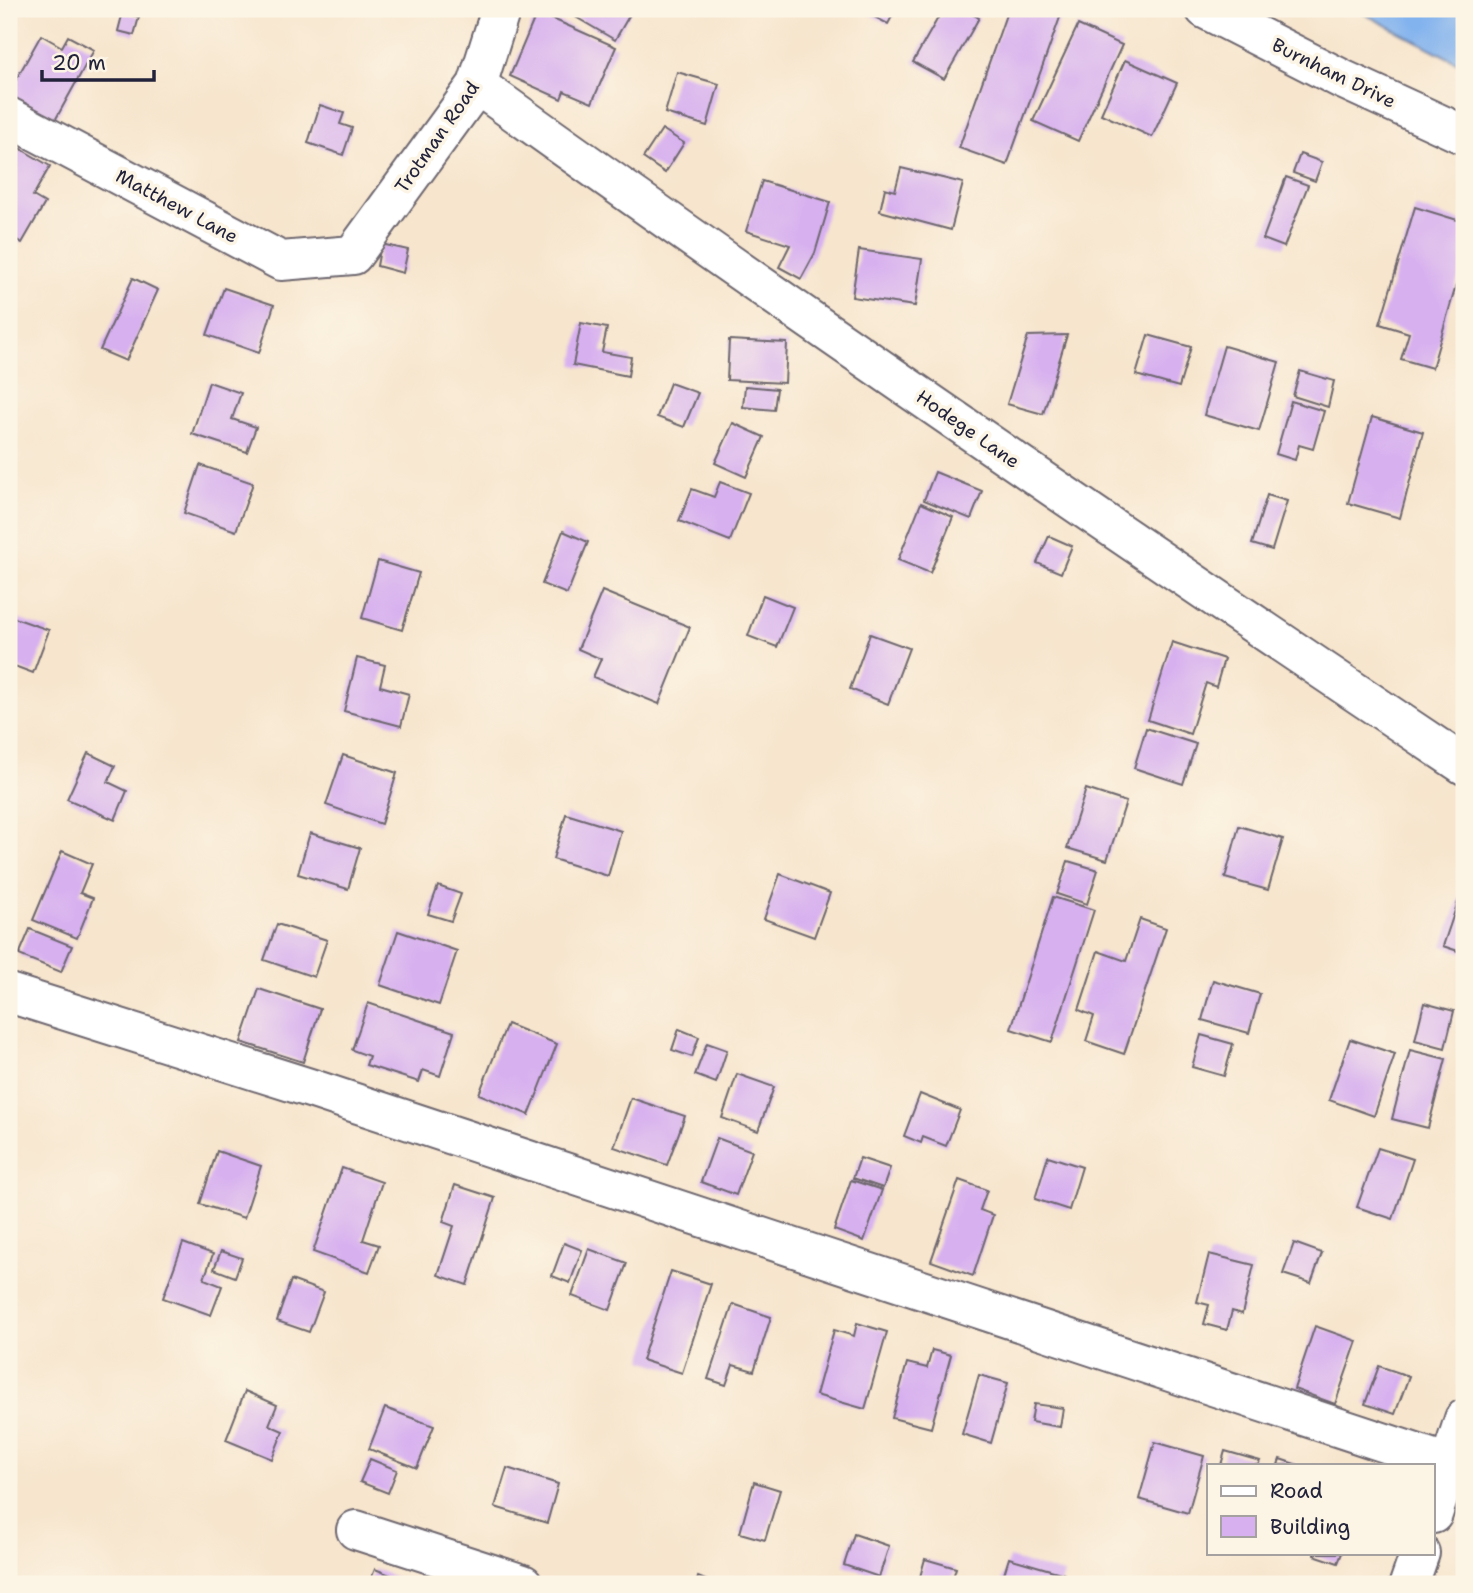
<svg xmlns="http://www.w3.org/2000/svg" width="1473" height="1593" font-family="'Shantell Sans',sans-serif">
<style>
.water{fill:#83b3ee;stroke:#526a94;stroke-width:2}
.building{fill:#d7b0ef}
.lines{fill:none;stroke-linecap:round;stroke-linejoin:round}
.street-casing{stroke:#6d666e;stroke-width:42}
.secondary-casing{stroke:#6d666e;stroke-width:42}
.street{stroke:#fff;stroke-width:38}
.secondary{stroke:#fff;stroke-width:38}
.labels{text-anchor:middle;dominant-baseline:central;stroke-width:7;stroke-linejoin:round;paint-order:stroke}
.street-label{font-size:19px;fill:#22223b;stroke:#fcf5e5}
</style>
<rect width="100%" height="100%" fill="#fcf5e5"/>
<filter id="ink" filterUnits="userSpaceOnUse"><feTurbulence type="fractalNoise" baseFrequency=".0143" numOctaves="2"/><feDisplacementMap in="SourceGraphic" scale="14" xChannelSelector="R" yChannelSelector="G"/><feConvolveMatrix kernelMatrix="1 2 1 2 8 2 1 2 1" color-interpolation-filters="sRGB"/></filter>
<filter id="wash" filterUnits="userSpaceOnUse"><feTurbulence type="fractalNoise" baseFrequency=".00686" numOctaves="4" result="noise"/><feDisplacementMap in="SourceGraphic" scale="28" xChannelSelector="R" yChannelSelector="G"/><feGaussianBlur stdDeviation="1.57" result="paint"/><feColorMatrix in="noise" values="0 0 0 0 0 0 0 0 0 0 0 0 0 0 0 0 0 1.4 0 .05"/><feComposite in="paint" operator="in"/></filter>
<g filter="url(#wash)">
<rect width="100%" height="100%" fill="#f7e5cd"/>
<!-- water -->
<polygon class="water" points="1355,9 1464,9 1464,66"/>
<g id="blocks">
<!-- building -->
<g class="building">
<polygon points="562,9 633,9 615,40"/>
<polygon points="859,9 896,9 888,24"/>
<polygon points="943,9 963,9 979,18 944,79 913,62"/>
<polygon points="1008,9 1063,9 1007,165 959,148"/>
<polygon points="123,12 139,17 134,35 118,31"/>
<polygon points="537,12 616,47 592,103 564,91 561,99 510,76"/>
<polygon points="1078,25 1122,45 1078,141 1033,121"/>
<polygon points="41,35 62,47 68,36 94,50 53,124 9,98 9,92"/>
<polygon points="1125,60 1177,83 1152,137 1101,114"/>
<polygon points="677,72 719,84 707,126 665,113"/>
<polygon points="320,105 344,113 340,124 352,128 343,155 308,143"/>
<polygon points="662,129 684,143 665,173 643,158"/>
<polygon points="9,142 50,166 33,196 45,203 22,243 9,236"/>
<polygon points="1300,154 1322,162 1315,181 1293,173"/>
<polygon points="901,168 963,183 951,230 880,211 885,188 895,191"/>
<polygon points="1286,177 1308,185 1284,247 1263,239"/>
<polygon points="762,181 830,202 815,253 801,279 779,267 790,245 746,231"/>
<polygon points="1415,207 1464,222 1464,258 1432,368 1401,359 1409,333 1380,324"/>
<polygon points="381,244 408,250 403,273 377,266"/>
<polygon points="859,250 922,259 915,306 852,297"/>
<polygon points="133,278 158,290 126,361 100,350"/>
<polygon points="224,288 274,305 259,353 207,335"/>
<polygon points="581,323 607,328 602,352 631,357 628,376 573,365"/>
<polygon points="1067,335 1043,414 1007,404 1028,336"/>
<polygon points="1148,335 1191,347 1179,387 1136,375"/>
<polygon points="729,340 787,343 785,383 727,380"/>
<polygon points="1224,346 1279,362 1259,431 1204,415"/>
<polygon points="1300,371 1334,381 1328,407 1293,396"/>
<polygon points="209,382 241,393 232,419 256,427 247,452 192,434"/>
<polygon points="670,383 698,393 684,427 657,417"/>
<polygon points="745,386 777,389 774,410 743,407"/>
<polygon points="1291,401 1324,411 1313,449 1299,445 1295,460 1276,454"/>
<polygon points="1372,417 1423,432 1400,518 1348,503"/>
<polygon points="733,423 764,437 746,477 715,463"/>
<polygon points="200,465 253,483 236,531 184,513"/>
<polygon points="935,472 982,491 971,519 924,500"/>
<polygon points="720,482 749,493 730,541 679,521 692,489 714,497"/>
<polygon points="1267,495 1287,501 1272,550 1252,544"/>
<polygon points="921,503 953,517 930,573 898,560"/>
<polygon points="563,531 588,542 567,594 542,584"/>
<polygon points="1049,536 1072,546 1061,573 1037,563"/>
<polygon points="378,561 419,573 402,630 362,618"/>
<polygon points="602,591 690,627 659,704 593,677 601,659 578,649"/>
<polygon points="763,595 793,607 777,647 748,636"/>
<polygon points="9,616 49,630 33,673 9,664"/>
<polygon points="870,634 909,648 888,704 850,689"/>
<polygon points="1172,642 1224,659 1216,687 1206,683 1190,734 1148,720"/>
<polygon points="357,658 385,665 380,686 409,694 401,726 344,711"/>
<polygon points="1146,728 1196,744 1183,784 1134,768"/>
<polygon points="88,753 115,766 108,782 127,791 115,820 67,799"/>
<polygon points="343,755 397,773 381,824 326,805"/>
<polygon points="1086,789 1126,802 1107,860 1067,848"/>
<polygon points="566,814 621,831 608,876 553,859"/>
<polygon points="1239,826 1283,839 1268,890 1225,878"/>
<polygon points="310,833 360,848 348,889 298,874"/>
<polygon points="62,851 92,864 80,893 93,898 77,938 33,920"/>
<polygon points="1068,861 1098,870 1087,904 1057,894"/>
<polygon points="780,874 830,893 814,937 764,919"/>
<polygon points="1464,884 1464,953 1443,946"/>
<polygon points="438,886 461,894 451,921 428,914"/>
<polygon points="1053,897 1094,910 1052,1042 1011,1029"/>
<polygon points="1140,919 1166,928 1124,1054 1086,1041 1094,1016 1079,1010 1098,951 1126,961"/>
<polygon points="277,924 327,940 314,977 264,960"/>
<polygon points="30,929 72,946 61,972 19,955"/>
<polygon points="398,931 457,951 439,1005 380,985"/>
<polygon points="1213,980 1260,994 1249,1033 1202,1020"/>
<polygon points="259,989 320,1009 303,1062 241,1042"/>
<polygon points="368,1003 454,1032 440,1076 423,1070 419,1082 366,1065 369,1056 352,1050"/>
<polygon points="1424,1003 1454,1011 1445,1048 1415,1040"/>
<polygon points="507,1024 557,1044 529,1115 479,1094"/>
<polygon points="679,1029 699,1037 692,1057 672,1050"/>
<polygon points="1201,1035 1233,1044 1224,1076 1192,1067"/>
<polygon points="1350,1039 1395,1054 1374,1116 1329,1100"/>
<polygon points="707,1043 727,1050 716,1083 695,1075"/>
<polygon points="1410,1050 1446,1059 1428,1128 1392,1119"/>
<polygon points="737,1074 774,1087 758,1131 722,1118"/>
<polygon points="920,1094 960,1110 946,1146 923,1137 921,1143 904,1136"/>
<polygon points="631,1098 685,1116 667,1165 614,1147"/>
<polygon points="717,1138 752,1151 736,1195 701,1182"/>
<polygon points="1378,1148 1413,1159 1393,1219 1357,1207"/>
<polygon points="217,1151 261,1166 244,1218 200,1204"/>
<polygon points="1048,1156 1082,1167 1069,1210 1035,1199"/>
<polygon points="860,1158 890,1168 883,1188 853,1178"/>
<polygon points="342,1168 382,1182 363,1240 379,1245 369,1272 313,1252"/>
<polygon points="851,1180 882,1190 864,1241 834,1230"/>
<polygon points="959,1180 987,1190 980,1210 993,1215 973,1276 931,1261"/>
<polygon points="455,1185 495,1198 467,1285 438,1275 454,1226 443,1222"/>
<polygon points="183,1243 213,1254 204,1279 222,1286 211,1315 163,1298"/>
<polygon points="564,1243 582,1250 570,1283 552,1276"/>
<polygon points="1294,1243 1322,1253 1311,1283 1283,1274"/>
<polygon points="589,1249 627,1263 610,1310 572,1296"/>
<polygon points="221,1251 242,1258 235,1277 214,1269"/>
<polygon points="1209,1254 1254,1265 1242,1314 1232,1311 1227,1330 1204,1324 1209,1305 1197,1302"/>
<polygon points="671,1271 711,1284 682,1373 642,1360"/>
<polygon points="291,1280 324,1292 309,1332 277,1321"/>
<polygon points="733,1304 771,1317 754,1371 733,1365 726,1385 708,1379"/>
<polygon points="857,1323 887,1332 865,1409 816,1395 834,1330 854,1336"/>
<polygon points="1315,1326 1357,1341 1335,1404 1294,1389"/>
<polygon points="932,1350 951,1355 931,1428 892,1418 907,1363 927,1368"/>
<polygon points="1379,1366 1409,1376 1395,1414 1365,1404"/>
<polygon points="979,1375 1008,1383 991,1443 962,1434"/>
<polygon points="245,1391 277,1405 269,1425 283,1431 272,1459 226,1440"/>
<polygon points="1034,1404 1063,1408 1060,1427 1031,1422"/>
<polygon points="385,1408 434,1426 417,1468 369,1449"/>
<polygon points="1155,1442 1204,1456 1188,1513 1139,1499"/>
<polygon points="1225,1451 1260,1461 1258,1465 1221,1465"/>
<polygon points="370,1459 397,1470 388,1493 360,1482"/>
<polygon points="1280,1459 1298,1465 1278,1465"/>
<polygon points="507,1468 558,1484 547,1523 495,1507"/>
<polygon points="754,1482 780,1490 765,1540 740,1533"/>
<polygon points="854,1534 889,1546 879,1577 844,1565"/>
<polygon points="1314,1553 1342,1553 1338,1563 1314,1555"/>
<polygon points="1009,1558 1064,1574 1061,1584 1001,1584"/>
<polygon points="925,1559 956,1568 951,1584 918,1584"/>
<polygon points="375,1569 408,1582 407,1584 369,1584"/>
<polygon points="698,1577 715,1584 696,1584"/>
</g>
</g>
</g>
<g filter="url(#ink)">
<use href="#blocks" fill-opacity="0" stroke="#6d666e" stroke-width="2"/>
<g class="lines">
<defs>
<g id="street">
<path d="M477 85C802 318 1132 543 1464 765"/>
<polyline points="9,117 281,261 353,255 477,85 501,9"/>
<polyline points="9,993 313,1089 1449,1464"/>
<polyline points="1433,1514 1464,1419"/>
<polyline points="356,1530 523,1584"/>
<polyline points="1409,1584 1420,1553"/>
</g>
<polyline id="secondary" points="1205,9 1342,79 1464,135"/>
</defs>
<!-- street casing -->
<use href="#street" class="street-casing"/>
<!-- secondary casing -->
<use href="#secondary" class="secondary-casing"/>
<!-- street -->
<use href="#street" class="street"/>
<!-- secondary -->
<use href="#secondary" class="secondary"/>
</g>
</g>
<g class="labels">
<!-- street labels -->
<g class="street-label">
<text transform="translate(1334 73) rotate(26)">Burnham Drive</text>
<text transform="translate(437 137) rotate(-55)">Trotman Road</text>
<text transform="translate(177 206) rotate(28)">Matthew Lane</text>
<text transform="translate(968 429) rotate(35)">Hodege Lane</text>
</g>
</g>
<!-- margin -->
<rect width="1473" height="1593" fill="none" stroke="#fcf5e5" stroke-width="35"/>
<!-- legend -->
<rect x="1207" y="1464" width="228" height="91" fill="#fcf5e5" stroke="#a5a1a1" stroke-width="2"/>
<rect x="1221" y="1486" width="35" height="10" fill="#ffffff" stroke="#a5a1a1" stroke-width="2"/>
<text x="1270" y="1498" font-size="21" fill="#22223b">Road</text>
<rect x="1221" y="1516" width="35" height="21" fill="#d7b0ef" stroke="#a5a1a1" stroke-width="2"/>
<text x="1270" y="1534" font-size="21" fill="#22223b">Building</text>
<!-- scale -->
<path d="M42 70v10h112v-10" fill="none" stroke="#22223b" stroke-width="3.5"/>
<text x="52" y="70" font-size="21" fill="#22223b" stroke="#fcf5e5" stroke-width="5" paint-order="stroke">20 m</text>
</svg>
